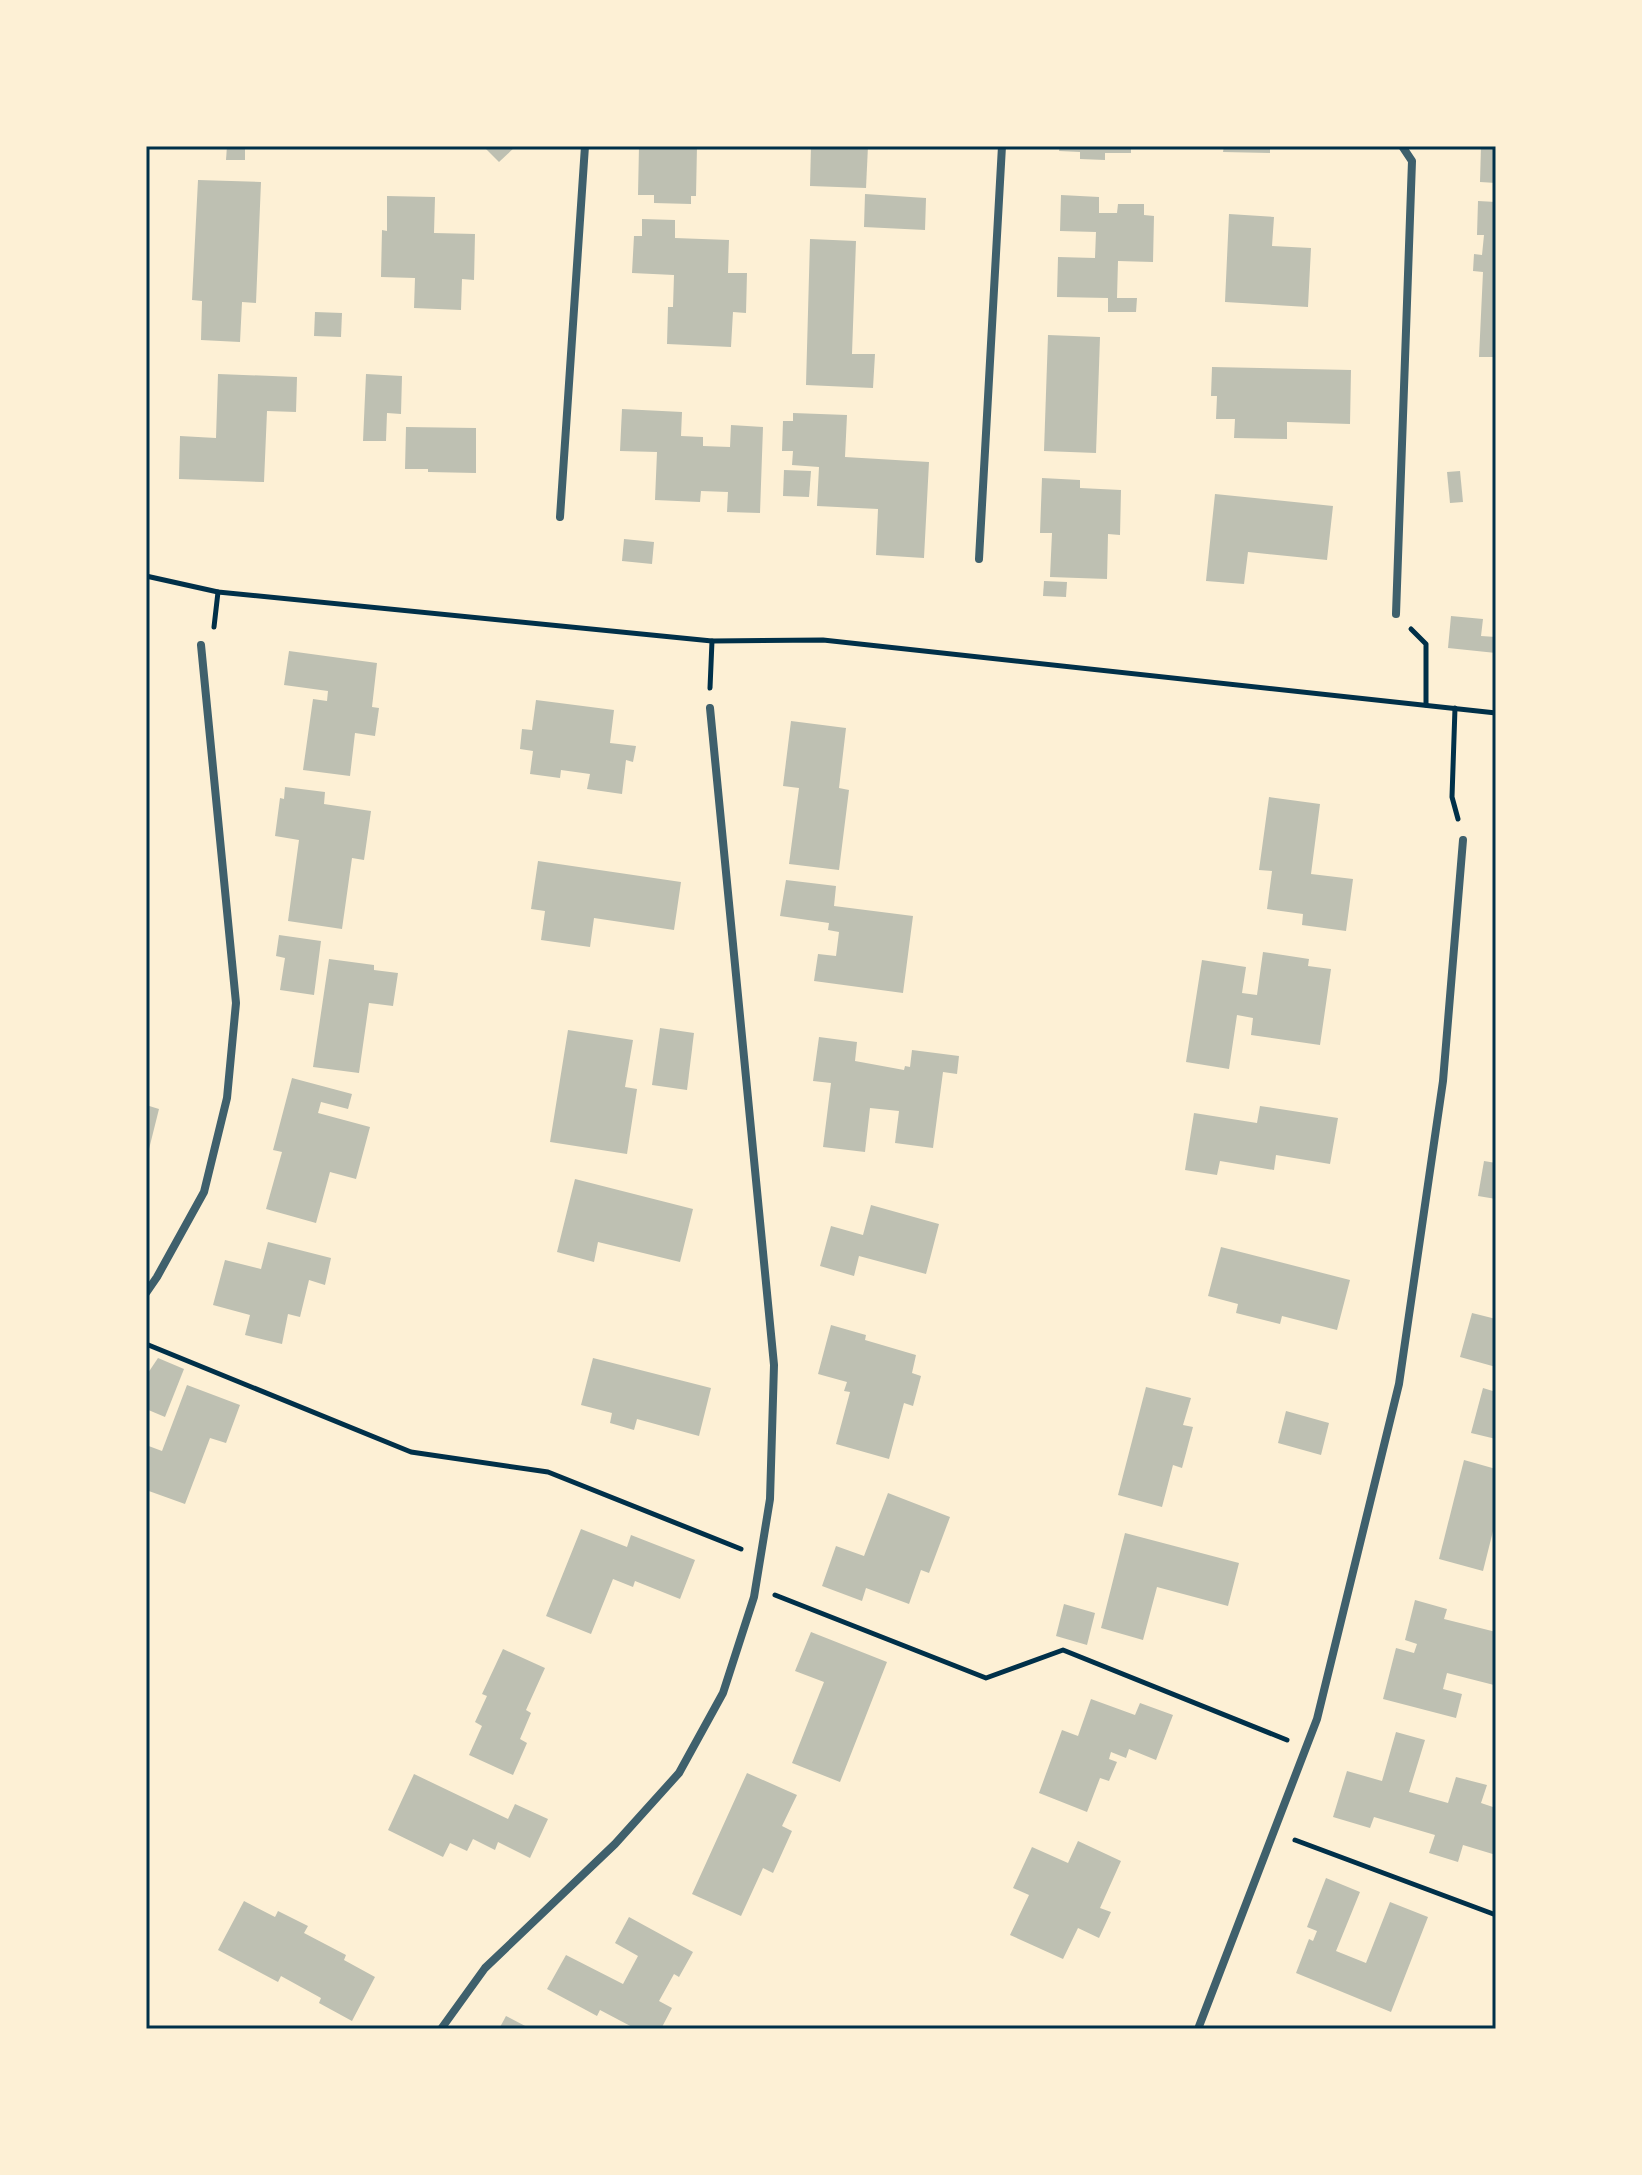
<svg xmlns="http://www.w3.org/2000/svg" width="1642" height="2175" font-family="Manrope,sans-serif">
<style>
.building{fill:#bec0b2}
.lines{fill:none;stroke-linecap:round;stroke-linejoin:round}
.path{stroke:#003049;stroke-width:5}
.minor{stroke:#3f606c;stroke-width:8}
.neatline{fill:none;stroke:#003049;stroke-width:3}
</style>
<rect width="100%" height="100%" fill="#fdf0d5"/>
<!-- building -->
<g class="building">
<polygon points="227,146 245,146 245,160 226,160"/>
<polygon points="483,146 516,146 499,162"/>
<polygon points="639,146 697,146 696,196 691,196 691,204 654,203 654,195 638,195"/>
<polygon points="811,146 868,146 866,188 810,186"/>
<polygon points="1060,146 1131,146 1131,153 1105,153 1105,160 1080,159 1080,152 1059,151"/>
<polygon points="1224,146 1270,146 1270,153 1223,152"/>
<polygon points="1481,146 1496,146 1496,183 1480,182"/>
<polygon points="198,180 261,182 256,303 242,302 240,342 201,340 202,301 192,300"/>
<polygon points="865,194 926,198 925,230 864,227"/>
<polygon points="1061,195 1099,197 1099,213 1117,213 1118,204 1144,204 1144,215 1154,216 1153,262 1118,261 1117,298 1137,298 1136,312 1108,312 1108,298 1057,297 1058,257 1095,258 1096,232 1060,231"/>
<polygon points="387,196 435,197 434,233 475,234 474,280 462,279 461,310 414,308 415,278 381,277 382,230 387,231"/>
<polygon points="1478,201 1496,202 1496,357 1479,357 1483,272 1473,271 1474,254 1482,255 1484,235 1477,235"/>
<polygon points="1229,214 1274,217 1272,246 1311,248 1308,307 1225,302"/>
<polygon points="642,219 675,220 675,238 729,240 728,273 747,273 746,313 733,312 731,347 667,344 668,307 673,307 674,275 632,273 634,236 642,236"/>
<polygon points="810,239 856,241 852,354 875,354 873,388 806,385"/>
<polygon points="315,312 342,313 341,337 314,336"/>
<polygon points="1048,335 1100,337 1096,453 1044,451"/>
<polygon points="1212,367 1351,370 1350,424 1287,422 1287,439 1234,438 1235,419 1216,419 1217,396 1211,396"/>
<polygon points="218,374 297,377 296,412 267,411 264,482 179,479 180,436 216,438"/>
<polygon points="366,374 402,376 401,414 387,413 386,441 363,441"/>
<polygon points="622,409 682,412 681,436 703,437 703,446 730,447 731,425 763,427 760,513 727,512 728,492 701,491 700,502 655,500 657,452 620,451"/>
<polygon points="793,413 847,415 845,457 929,462 924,558 876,555 878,509 817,506 819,467 792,465 793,451 782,451 783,421 793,421"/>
<polygon points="406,427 476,428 476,473 428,472 428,469 405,469"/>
<polygon points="784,470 811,471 809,497 783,496"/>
<polygon points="1460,471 1463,502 1450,503 1447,472"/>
<polygon points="1042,478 1080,480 1080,488 1121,490 1120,535 1108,534 1107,579 1050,577 1052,533 1040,533"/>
<polygon points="1215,494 1333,506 1327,560 1248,552 1244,584 1206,581"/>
<polygon points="624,539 654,542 652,564 622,561"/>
<polygon points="1044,581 1067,582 1066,597 1043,596"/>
<polygon points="1451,616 1483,619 1481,636 1496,637 1496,653 1448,648"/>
<polygon points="289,651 377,663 372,707 379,708 375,736 355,733 350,776 303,770 313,699 327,701 328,691 284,685"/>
<polygon points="536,700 614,710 610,743 636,746 633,762 626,760 622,794 587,789 590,774 561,770 560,778 530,774 533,751 520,749 522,729 532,730"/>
<polygon points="791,721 846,728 839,788 849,790 839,870 789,864 799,788 783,786"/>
<polygon points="285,787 325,792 324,804 371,811 364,860 352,858 342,929 288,921 299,840 275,836 280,798 284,799"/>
<polygon points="1269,797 1320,804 1311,874 1353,879 1346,931 1302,925 1303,914 1267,909 1272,871 1259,870"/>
<polygon points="538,861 681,882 674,930 594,918 590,947 541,940 545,911 531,909"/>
<polygon points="786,880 836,886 834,906 913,916 903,993 814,981 818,954 836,956 839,932 828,930 829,923 780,916"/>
<polygon points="279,935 321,941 314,995 280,990 285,958 276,956"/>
<polygon points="1263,952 1309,959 1308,966 1331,969 1320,1045 1251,1035 1253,1018 1237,1015 1229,1069 1186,1062 1202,960 1246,967 1242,993 1257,995"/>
<polygon points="329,959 374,965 374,970 398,973 393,1006 369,1003 359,1073 313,1067"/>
<polygon points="660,1028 694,1033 687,1090 652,1085"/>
<polygon points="568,1030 633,1040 625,1087 637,1089 627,1154 550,1142"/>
<polygon points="819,1037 857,1042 855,1061 904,1070 905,1066 910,1067 912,1050 959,1056 957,1074 943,1072 933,1148 895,1143 899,1111 870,1108 865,1152 823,1147 831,1083 813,1081"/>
<polygon points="292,1078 352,1094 348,1109 321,1102 318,1113 370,1127 356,1179 330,1172 316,1223 266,1209 282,1152 273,1150"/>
<polygon points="146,1105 159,1109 147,1157 146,1157"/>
<polygon points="1260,1106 1338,1118 1330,1164 1276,1155 1274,1170 1220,1161 1217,1175 1185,1170 1194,1113 1257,1123"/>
<polygon points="1484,1161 1496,1163 1496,1199 1478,1196"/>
<polygon points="575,1179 693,1209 680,1262 598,1242 594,1262 557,1252"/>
<polygon points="871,1205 939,1224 926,1274 859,1256 854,1276 820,1266 831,1226 863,1235"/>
<polygon points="268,1242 331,1258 325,1285 309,1280 300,1317 288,1314 282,1344 245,1335 250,1315 213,1305 225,1260 261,1269"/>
<polygon points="1221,1247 1350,1280 1337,1330 1282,1316 1280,1324 1236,1313 1238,1304 1208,1296"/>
<polygon points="1472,1313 1496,1319 1496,1367 1460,1357"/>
<polygon points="831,1325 866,1335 865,1340 916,1355 912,1373 921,1376 913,1406 904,1403 889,1459 836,1444 850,1392 844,1391 847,1382 818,1374"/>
<polygon points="158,1358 184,1369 165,1417 146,1409 146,1376"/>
<polygon points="593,1358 711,1388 699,1436 637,1419 634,1430 610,1423 612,1413 581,1405"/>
<polygon points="187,1385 240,1405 226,1443 210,1438 185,1504 146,1490 146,1445 162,1451"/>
<polygon points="1146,1387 1191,1398 1183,1425 1193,1427 1182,1468 1173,1465 1162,1507 1118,1495"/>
<polygon points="1483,1388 1496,1392 1496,1439 1471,1433"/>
<polygon points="1286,1411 1329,1423 1321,1455 1278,1443"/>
<polygon points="1464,1460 1496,1469 1496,1519 1483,1571 1439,1559"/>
<polygon points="888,1493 950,1517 929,1573 921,1570 909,1604 866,1588 862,1601 822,1586 836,1546 864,1556"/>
<polygon points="581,1529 627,1547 631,1535 695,1560 680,1599 635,1581 633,1587 613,1579 591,1634 546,1616"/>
<polygon points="1125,1533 1239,1563 1228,1606 1157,1587 1143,1640 1101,1628"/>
<polygon points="1415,1600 1447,1609 1444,1619 1496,1632 1496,1678 1494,1685 1447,1673 1443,1689 1462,1694 1456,1718 1383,1699 1396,1648 1414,1653 1417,1644 1405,1640"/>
<polygon points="1064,1604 1095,1613 1087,1645 1056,1636"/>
<polygon points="811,1632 887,1662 840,1782 792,1763 824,1682 795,1671"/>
<polygon points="503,1649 545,1668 526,1710 531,1713 520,1739 527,1743 513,1775 469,1755 482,1726 475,1722 487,1696 482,1694"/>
<polygon points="1091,1699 1135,1715 1140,1703 1173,1715 1156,1760 1129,1749 1126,1758 1111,1752 1109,1759 1117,1762 1109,1781 1100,1778 1087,1812 1039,1793 1062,1730 1078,1736"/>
<polygon points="1396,1732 1425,1740 1409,1792 1448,1803 1456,1777 1487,1785 1481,1803 1496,1808 1496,1855 1463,1845 1458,1862 1429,1853 1435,1835 1374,1817 1370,1828 1333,1817 1347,1771 1382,1781"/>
<polygon points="747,1773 797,1795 782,1826 792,1831 773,1873 763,1868 741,1916 692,1894"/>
<polygon points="414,1774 508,1819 515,1804 548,1819 530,1858 498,1842 495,1850 473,1839 467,1851 450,1843 443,1857 388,1830"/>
<polygon points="1078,1841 1121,1861 1100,1908 1111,1912 1099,1938 1078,1928 1063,1959 1010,1935 1029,1895 1013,1888 1032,1847 1068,1863"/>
<polygon points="1326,1878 1360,1892 1336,1951 1366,1963 1390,1902 1428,1917 1391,2012 1296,1973 1309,1939 1313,1941 1317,1931 1307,1927"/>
<polygon points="244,1901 275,1917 278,1911 308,1926 304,1933 346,1955 344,1960 375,1977 352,2021 319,2003 321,1998 281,1976 278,1982 218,1950"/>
<polygon points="629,1917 693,1952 679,1977 674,1974 659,2001 672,2008 661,2029 636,2029 600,2010 597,2016 547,1989 566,1955 623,1984 638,1956 615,1943"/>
<polygon points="506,2016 531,2029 499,2029"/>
</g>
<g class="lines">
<!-- path -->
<g class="path">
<polyline points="146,576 218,592 712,641 823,640 1496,713"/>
<polyline points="214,627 218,592"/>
<polyline points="1411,629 1426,644 1426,705"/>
<polyline points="710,688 712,641"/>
<polyline points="1455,708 1452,797 1458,819"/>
<polyline points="146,1344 411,1452 548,1472 741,1549"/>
<polyline points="775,1595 986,1678 1063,1650 1287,1740"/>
<polyline points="1295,1840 1496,1915"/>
</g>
<!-- minor -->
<g class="minor">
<polyline points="560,517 585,146"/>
<polyline points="979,559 1002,146"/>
<polyline points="1396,614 1412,161 1402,146"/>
<polyline points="146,1293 157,1277 204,1192 227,1098 236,1003 201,645"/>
<polyline points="441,2029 485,1968 615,1844 679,1773 723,1693 754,1597 770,1499 774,1365 710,708"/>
<polyline points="1198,2029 1317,1719 1399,1384 1443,1081 1463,840"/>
</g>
</g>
<!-- border -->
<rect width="1642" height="2175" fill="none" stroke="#fdf0d5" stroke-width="296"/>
<rect x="148" y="148" width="1346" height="1879" class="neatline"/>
</svg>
